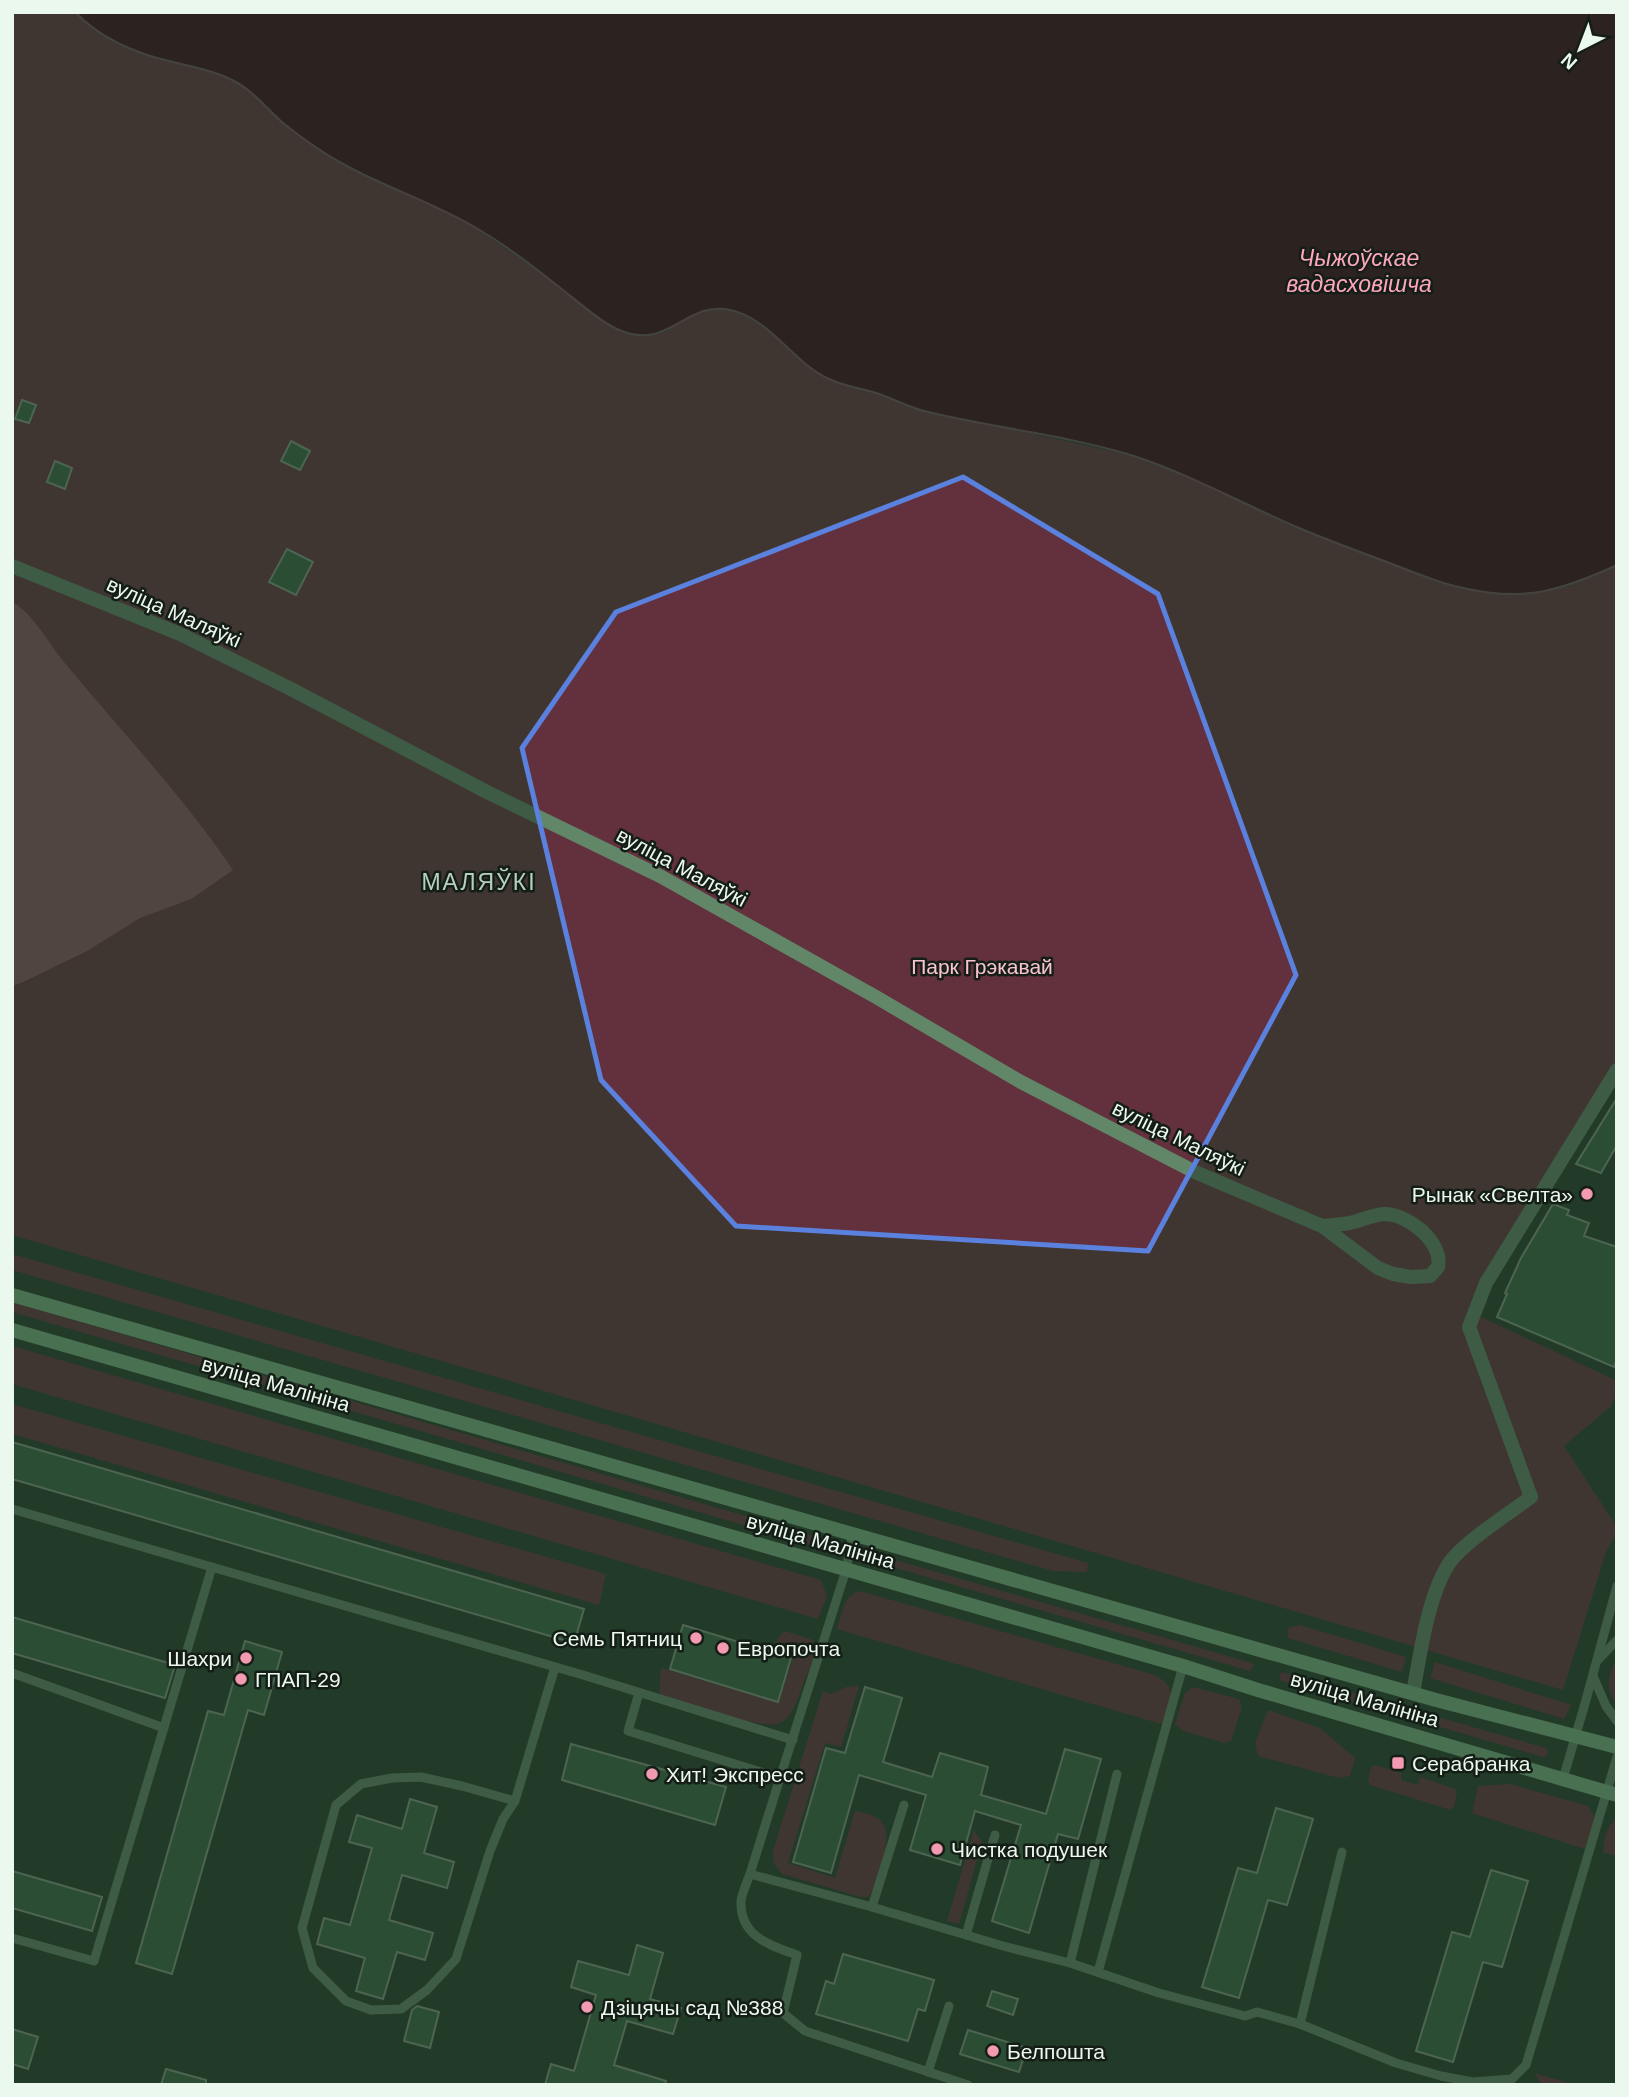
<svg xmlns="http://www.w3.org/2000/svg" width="1629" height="2097" font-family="Arial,sans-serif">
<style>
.green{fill:#63313e}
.forest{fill:#8b5260}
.water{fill:#380819;stroke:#6e5059;stroke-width:2}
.building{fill:#366441;stroke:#7f9883;stroke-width:2}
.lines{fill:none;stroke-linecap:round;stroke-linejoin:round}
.lane{stroke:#618668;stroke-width:9}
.street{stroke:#618668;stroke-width:14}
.secondary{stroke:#78b484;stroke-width:14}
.marked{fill:none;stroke:#5b81de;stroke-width:5;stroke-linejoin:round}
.poi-dot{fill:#f29aaf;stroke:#141e16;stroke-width:2.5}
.labels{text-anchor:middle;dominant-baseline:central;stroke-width:5;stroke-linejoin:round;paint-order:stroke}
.street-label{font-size:21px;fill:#ebf8ed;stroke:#141e16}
.park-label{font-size:21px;fill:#fac4cf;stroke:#141e16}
.poi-label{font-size:21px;fill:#ebf8ed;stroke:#141e16;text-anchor:start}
.water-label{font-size:23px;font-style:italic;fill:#ffa6bc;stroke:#141e16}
.neighbourhood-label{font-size:23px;letter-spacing:2px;fill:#b6d1bb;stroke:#141e16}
</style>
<rect width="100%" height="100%" fill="#233a28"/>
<!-- green -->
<g class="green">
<polygon points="12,12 75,12 99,33 125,46 153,57 217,73 234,81 251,92 282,122 316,148 358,172 453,215 477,229 551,280 602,320 616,329 633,335 649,336 665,332 691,316 705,310 719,309 732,310 759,324 818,373 836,382 883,395 918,409 1129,455 1196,480 1296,527 1335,543 1466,589 1567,587 1617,565 1617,1065 1475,1314 1617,1381 1617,1394 1610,1407 1564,1446 1617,1527 1617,1533 1606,1552 1563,1690 12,1235"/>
<polygon points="12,1254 1088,1563 1087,1572 1053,1571 12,1270"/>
<polygon points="12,1302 831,1541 834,1545 832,1548 829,1550 12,1312"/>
<polygon points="12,1346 821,1580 827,1596 818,1619 12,1384"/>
<polygon points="12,1404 606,1574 599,1605 12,1434"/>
<polygon points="874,1554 1252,1663 1254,1665 1250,1671 872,1561 872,1556"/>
<path d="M860 1591 1155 1675C1178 1688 1172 1700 1166 1721L1161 1724 837 1629C842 1615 843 1595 860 1591Z"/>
<polygon points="1300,1625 1406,1657 1402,1672 1288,1638 1288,1628"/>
<path d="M785 1631 813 1640C819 1653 809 1669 804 1681 799 1695 794 1716 780 1723 765 1731 684 1703 664 1697L659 1692 661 1668 779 1703 794 1654 776 1644 778 1638Z"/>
<path d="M1617 1660V1704C1605 1692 1608 1673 1617 1660Z"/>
<polygon points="1435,1662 1571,1705 1564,1719 1430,1678"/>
<polygon points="1281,1672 1546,1748 1548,1752 1547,1756 1543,1757 1279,1680"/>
<path d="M859 1686 841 1747 825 1743 788 1863 835 1878 855 1811C862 1813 871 1814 877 1818 898 1829 878 1872 873 1890L869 1896 864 1898 782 1874 774 1864 773 1851 823 1691 832 1694 846 1687Z"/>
<polygon points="1193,1687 1239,1699 1242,1707 1231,1741 1225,1743 1183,1731 1175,1724 1185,1693"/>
<polygon points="1268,1710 1320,1728 1355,1758 1350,1776 1339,1778 1258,1756 1255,1743"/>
<polygon points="1375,1765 1401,1773 1401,1780 1418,1785 1420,1777 1455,1789 1457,1792 1454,1806 1451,1810 1370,1785 1368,1781 1371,1767"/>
<polygon points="1510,1784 1588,1806 1595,1818 1585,1849 1472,1813 1478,1786"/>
<path d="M1617 1819V1856L1603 1852C1605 1840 1605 1827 1617 1819Z"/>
<polygon points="974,1830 982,1842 959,1924 947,1921"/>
<polygon points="1534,2073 1576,2085 1542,2085"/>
</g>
<!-- forest -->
<path class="forest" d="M12 602C32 612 49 644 64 662 121 731 183 796 233 870L191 899 140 918 87 951 23 982 12 986Z"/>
<!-- water -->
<path class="water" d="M75 12H1617V565C1565 589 1526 602 1468 589 1441 584 1413 572 1387 562 1357 551 1328 540 1299 528 1243 504 1191 475 1134 456 1066 435 993 428 924 411 908 407 892 398 876 393 860 388 842 386 827 378 792 361 769 318 730 310 684 300 669 353 617 329 599 321 584 306 568 294 539 271 510 248 478 229 426 198 367 182 317 148 305 140 294 132 283 123 265 107 252 89 230 79 212 70 192 67 173 62 137 54 101 39 75 12Z"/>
<!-- building -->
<g class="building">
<polygon points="22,400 36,405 29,423 15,419"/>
<polygon points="291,441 310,451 300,470 281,461"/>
<polygon points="55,461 72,468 65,489 47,482"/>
<polygon points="287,549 313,562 296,595 269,582"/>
<polygon points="1617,1098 1617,1145 1601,1173 1576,1164"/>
<polygon points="1553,1204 1569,1210 1567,1215 1589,1223 1584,1236 1617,1247 1617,1359 1614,1367 1497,1317 1507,1294 1505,1293 1521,1258"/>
<polygon points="12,1442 584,1609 574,1643 12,1479"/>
<polygon points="12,1617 175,1665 165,1698 12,1653"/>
<polygon points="683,1625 791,1658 778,1702 670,1669"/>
<polygon points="245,1641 282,1652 264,1715 248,1710 172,1974 136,1963 208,1711 224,1715"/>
<polygon points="865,1687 902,1698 883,1762 932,1777 940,1753 988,1767 981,1795 1046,1814 1065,1749 1101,1759 1078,1839 1058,1834 1029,1933 992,1921 1021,1825 975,1811 960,1865 910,1850 926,1795 859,1775 831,1873 793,1862 826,1748 845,1753"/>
<polygon points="571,1744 726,1787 715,1825 562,1780"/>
<polygon points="410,1799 437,1807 424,1853 454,1862 447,1888 402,1875 389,1920 433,1933 425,1960 397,1952 383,1999 356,1991 365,1958 317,1944 324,1918 350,1925 372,1848 349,1842 357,1815 402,1829"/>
<polygon points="1276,1808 1313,1819 1287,1905 1268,1900 1239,1998 1202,1987 1238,1868 1257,1873"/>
<polygon points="1491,1870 1528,1881 1502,1967 1483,1962 1453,2062 1416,2051 1452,1932 1470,1937"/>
<polygon points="12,1871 102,1897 92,1931 12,1908"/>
<polygon points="637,1945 663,1953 650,1999 681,2008 673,2034 627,2021 614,2065 666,2081 665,2085 545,2085 551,2064 574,2071 596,1995 571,1987 578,1961 629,1975"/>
<polygon points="843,1954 934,1980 925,2011 918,2009 908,2041 816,2014 826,1981 834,1984"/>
<polygon points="992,1991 1018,1999 1013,2015 987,2006"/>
<polygon points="417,2006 439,2012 430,2048 404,2041 412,2010"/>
<polygon points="12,2029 38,2037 28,2069 12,2064"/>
<polygon points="968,2030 1027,2048 1019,2072 960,2054"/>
<polygon points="166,2069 206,2080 206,2085 161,2085"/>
</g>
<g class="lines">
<!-- lane -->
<g class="lane">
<polyline points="12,1509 583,1675 793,1740"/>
<polyline points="1598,1660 1617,1640"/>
<polyline points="12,1673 164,1728"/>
<polyline points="1593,1676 1606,1706 1617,1721"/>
<polyline points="639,1693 628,1731 780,1778 846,1570 853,1533"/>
<polyline points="780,1778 750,1874 872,1907 1003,1946 1070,1963 1159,1993 1245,2016 1257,2012 1300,2024 1396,2063 1441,2076 1473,2082 1512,2079 1526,2065 1617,1757"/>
<polyline points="1563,1779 1586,1700 1617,1586"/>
<polyline points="515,1801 462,1786 421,1777 392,1778 361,1784 336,1805 302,1928 313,1968 346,2001 371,2010 401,2009 427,1990 456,1959 490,1851 503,1819 515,1801 555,1667"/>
<path d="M750 1874C747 1882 742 1893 741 1901 740 1937 770 1945 797 1955L783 2013 805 2031 968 2085"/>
<polyline points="872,1907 904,1805"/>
<polyline points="966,1935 995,1835"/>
<polyline points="12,1938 94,1961 212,1567"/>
<polyline points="1070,1963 1117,1774"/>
<polyline points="1098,1972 1183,1666"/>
<polyline points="1300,2024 1342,1852"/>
<polyline points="928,2072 949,2006"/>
</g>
<!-- street -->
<g class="street">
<path d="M12 566 180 634 289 688 487 792 660 876 876 997 1021 1082 1195 1172 1322 1226 1378 1268 1393 1274 1411 1277 1430 1276 1438 1267C1443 1242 1409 1215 1386 1214 1374 1214 1360 1221 1349 1223 1340 1225 1330 1225 1322 1226"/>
<path d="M1413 1693C1420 1655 1428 1594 1450 1562 1465 1541 1510 1513 1531 1497L1469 1327 1486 1283 1617 1070"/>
</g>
<!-- secondary -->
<g class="secondary">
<polyline points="12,1295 1436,1700 1617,1747"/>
<polyline points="12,1330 1183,1666 1258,1690 1617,1795"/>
</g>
</g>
<!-- marked area -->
<path d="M0 0H1629V2097H0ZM963 477 1158 594 1296 975 1148 1251 736 1226 601 1080 522 748 616 612Z" fill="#233a28" fill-opacity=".55" fill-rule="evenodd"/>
<path class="marked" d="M963 477 1158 594 1296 975 1148 1251 736 1226 601 1080 522 748 616 612Z"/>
<!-- markers -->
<g class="poi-dot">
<circle cx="1587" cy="1194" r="7"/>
<circle cx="696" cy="1638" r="7"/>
<circle cx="723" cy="1648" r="7"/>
<circle cx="246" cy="1658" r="7"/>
<circle cx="241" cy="1679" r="7"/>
<rect x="1391" y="1756" width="14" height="14" rx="3.5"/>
<circle cx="652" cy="1774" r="7"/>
<circle cx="937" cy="1849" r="7"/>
<circle cx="587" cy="2007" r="7"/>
<circle cx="993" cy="2051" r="7"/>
</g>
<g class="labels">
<!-- street labels -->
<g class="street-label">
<text transform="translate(174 612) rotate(24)">вуліца Маляўкі</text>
<text transform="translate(682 867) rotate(28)">вуліца Маляўкі</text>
<text transform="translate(1179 1138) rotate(26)">вуліца Маляўкі</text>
<text transform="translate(276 1384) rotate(16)">вуліца Малініна</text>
<text transform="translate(821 1541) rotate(16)">вуліца Малініна</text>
<text transform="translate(1365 1699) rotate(16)">вуліца Малініна</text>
</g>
<!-- park labels -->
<g class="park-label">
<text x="982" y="966">Парк Грэкавай</text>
</g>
<!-- poi labels -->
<g class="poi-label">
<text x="1573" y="1194" text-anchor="end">Рынак «Свелта»</text>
<text x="682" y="1638" text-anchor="end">Семь Пятниц</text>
<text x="737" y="1648">Европочта</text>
<text x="232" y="1658" text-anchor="end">Шахри</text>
<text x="255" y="1679">ГПАП-29</text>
<text x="1412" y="1763">Серабранка</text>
<text x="666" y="1774">Хит! Экспресс</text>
<text x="951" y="1849">Чистка подушек</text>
<text x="601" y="2007">Дзіцячы сад №388</text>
<text x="1007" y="2051">Белпошта</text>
</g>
<!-- water labels -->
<g class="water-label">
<text x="1359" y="258">Чыжоўскае<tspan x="1359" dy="26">вадасховішча</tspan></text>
</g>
<!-- neighbourhood labels -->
<g class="neighbourhood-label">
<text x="479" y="882">МАЛЯЎКІ</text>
</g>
</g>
<!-- border -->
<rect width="1629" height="2097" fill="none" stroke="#ebf8ed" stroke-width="28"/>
<!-- north arrow -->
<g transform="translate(1580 49) rotate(222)" stroke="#141e16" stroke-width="5" paint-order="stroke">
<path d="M0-5L12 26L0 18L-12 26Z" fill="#ebf8ed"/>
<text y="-10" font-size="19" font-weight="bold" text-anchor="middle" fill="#ebf8ed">N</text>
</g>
</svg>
